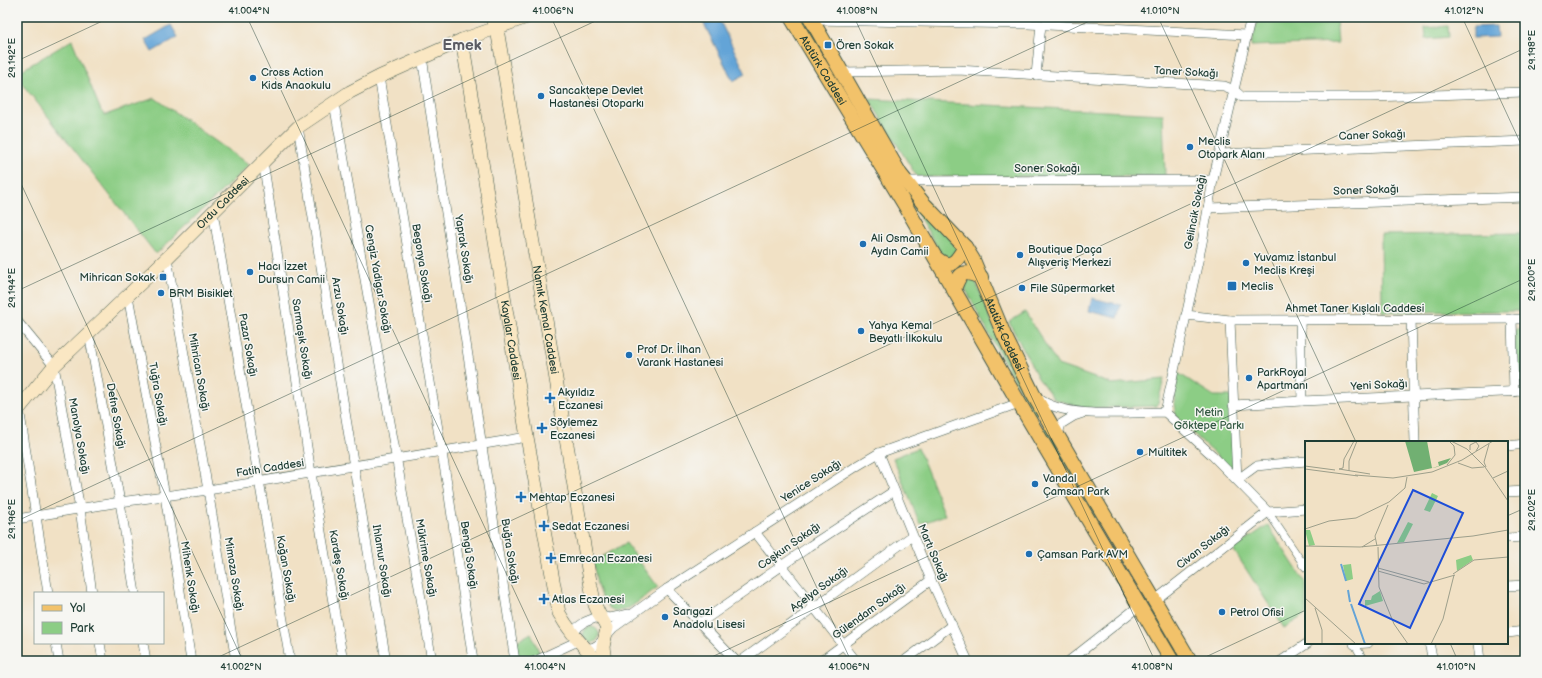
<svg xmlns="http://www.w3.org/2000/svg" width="1542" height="678" font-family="'Balsamiq Sans',sans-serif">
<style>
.green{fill:#8ccd85;stroke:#56855c}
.water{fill:#64a4d7;stroke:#427086}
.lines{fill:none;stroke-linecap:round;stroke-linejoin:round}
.pedestrian-casing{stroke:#3e564a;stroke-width:8}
.minor-casing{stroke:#3e564a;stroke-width:10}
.secondary-casing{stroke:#3e564a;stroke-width:14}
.primary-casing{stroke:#3e564a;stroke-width:16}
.pedestrian{stroke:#fff;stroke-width:7}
.minor{stroke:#fff;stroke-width:9}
.secondary{stroke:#fae7c3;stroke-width:13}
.primary{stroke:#f2c26a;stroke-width:14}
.ticks{fill:none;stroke:#1f3d34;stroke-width:1;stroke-opacity:0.45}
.poi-dot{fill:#1f6fb2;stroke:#f6f6f2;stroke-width:1.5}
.labels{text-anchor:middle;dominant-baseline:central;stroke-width:3;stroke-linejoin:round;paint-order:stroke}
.poi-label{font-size:11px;fill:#1f3d34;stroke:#f6f6f2;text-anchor:start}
.street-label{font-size:11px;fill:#1f3d34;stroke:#f6f6f2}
.park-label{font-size:11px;fill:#355a44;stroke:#f6f6f2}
.district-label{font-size:15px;font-weight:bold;fill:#5b5c63;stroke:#f6f6f2}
.inset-river{fill:none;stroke:#64a4d7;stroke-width:2}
.inset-road{fill:none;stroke:#9d9f8b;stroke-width:1}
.view{fill:#1d4ed8;fill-opacity:0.15;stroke:#1d4ed8;stroke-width:2}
.inset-edge{fill:none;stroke:#1f3d34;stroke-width:2}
.neatline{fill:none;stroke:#1f3d34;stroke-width:1.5}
.ticks-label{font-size:10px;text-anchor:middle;fill:#1f3d34}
</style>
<rect width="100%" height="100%" fill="#f6f6f2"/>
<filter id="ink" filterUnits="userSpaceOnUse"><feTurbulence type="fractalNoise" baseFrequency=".025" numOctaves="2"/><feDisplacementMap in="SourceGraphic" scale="8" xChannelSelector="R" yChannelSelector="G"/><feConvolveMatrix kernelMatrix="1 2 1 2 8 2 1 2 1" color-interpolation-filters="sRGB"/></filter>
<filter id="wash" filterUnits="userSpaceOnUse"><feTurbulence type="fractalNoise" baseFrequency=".012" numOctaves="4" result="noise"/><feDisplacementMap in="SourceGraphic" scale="16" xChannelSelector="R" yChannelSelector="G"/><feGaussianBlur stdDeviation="0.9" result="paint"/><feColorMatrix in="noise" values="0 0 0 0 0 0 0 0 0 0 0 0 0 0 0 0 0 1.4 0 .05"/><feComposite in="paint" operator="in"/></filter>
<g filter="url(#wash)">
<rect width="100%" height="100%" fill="#f1e1c5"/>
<!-- green -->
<g class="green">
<polygon points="801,17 806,17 824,47 956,247 957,252 951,258 943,257"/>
<polygon points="1258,17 1336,17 1338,43 1251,46"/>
<polygon points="1448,26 1449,37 1426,39 1425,28"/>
<polygon points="72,40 101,111 105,115 155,98 249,165 156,254 17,77 17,73"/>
<polygon points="869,99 1163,114 1165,176 917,177"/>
<polygon points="1525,233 1525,311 1382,312 1381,235"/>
<polygon points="964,280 975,280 1004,351 1038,413 1034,415 990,336 964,286"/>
<polygon points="1025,312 1058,365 1112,384 1164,379 1157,406 1085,408 1054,399 1038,378 1009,322"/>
<polygon points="1525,329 1525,383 1515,383 1514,330"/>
<polygon points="1178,373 1214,396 1231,396 1235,473 1176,417 1174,404"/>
<polygon points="1047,427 1187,661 1180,661 1044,429"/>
<polygon points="918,448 945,515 920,524 893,458"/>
<polygon points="1268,525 1306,584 1306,614 1284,628 1233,549"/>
<path d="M626 543 658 587C650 592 632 608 624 610 599 617 596 578 593 562Z"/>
<circle cx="591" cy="635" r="8"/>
<polygon points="531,633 540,654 527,661 519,661 514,643"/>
</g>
<!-- water -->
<g class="water">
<polygon points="703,17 718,17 746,74 733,81 701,18"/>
<polygon points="171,25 178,37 152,52 145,40"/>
<polygon points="1496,26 1497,37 1473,38 1473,27"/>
<polygon points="1092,298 1121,305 1117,318 1089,311"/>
</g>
</g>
<g filter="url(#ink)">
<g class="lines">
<defs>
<g id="pedestrian">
<polyline points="1268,512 1306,568"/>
<polyline points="1354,643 1364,661"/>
</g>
<g id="minor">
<polyline points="812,20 1028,24 1246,35"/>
<polyline points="422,57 515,661"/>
<polyline points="843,72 958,70 1224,86 1234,90 1242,97 1371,97 1525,92"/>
<polyline points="1036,75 1041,25"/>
<polyline points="379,77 448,489 473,661"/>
<polyline points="334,103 432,661"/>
<polyline points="298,127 386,661"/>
<polyline points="1220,154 1525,141"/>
<polyline points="263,161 311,473 343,661"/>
<polyline points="905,181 1213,180"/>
<polyline points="1208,208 1525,197"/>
<polyline points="213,212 290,661"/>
<polyline points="167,258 208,490 236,661"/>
<polyline points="128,296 165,496 191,661"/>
<polyline points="1186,315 1230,320 1525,319"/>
<polyline points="1300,319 1302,401"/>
<polyline points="1512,319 1514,392"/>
<polyline points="1230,320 1237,480"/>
<polyline points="1411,320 1415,442"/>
<polyline points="17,321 54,366 80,509 92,593"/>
<polyline points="89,334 120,502 135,593"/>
<path d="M1038 398C1066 420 1129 412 1165 412L1212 455 1268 512"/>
<polyline points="1233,405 1302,401 1525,391"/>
<polyline points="19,408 48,593"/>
<polyline points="1165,412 1202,243 1213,180 1251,17"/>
<polyline points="1060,439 1059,431 1061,424 1074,416 1083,413"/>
<polyline points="1507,446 1525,444"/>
<polyline points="879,453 931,580 968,661"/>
<polyline points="1237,480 1256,466 1306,461"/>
<polyline points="1507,492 1525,491"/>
<polyline points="17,519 120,502 208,490 527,437"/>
<polyline points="755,532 856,661"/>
<polyline points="1507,538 1525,537"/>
<polyline points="1303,564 1306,561"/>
<polyline points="1507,586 1525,585"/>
<polyline points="667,589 736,661"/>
<polyline points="1154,601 1268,512 1306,509"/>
<polyline points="700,623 810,546 894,491"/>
<polyline points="1507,633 1525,631"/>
<polyline points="573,635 578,627 585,622 600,616 610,618 629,614"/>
<polyline points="56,643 59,661"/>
<polyline points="100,643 103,661"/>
<polyline points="143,643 146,661"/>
<polyline points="1429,643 1433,661"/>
<polyline points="1478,643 1480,661"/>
<polyline points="1354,644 1368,643"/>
<polyline points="586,649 594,647 599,644 613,628 667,589 857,466 879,453 1019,403"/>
<polyline points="535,661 578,641"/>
<polyline points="741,661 912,536"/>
<polyline points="821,661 931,580"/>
<polyline points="904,661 952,625"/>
<polyline points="1069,661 1139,606"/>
<polyline points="1281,661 1308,643"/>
</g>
<g id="secondary">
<path id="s1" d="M493 23 497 29 591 587 595 605 600 616 607 628 603 647 605 661"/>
<path id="s2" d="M462 40 527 437 559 613C569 632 583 645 597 661"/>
<path id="s3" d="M17 411 54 366 167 258 298 127 350 92 379 77 462 40 527 17"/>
</g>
<g id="primary">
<path id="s4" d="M791 17 905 205 1019 403 1172 661"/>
<path id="s5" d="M810 17 900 174 923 203 965 247 973 260 1004 335 1033 394 1190 661"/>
<path d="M936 258C951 271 957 261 965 247"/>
<path d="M954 289C961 270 964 271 981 277"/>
</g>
</defs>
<!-- pedestrian casing -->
<use href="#pedestrian" class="pedestrian-casing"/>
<!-- minor casing -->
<use href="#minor" class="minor-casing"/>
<!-- secondary casing -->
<use href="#secondary" class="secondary-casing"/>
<!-- primary casing -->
<use href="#primary" class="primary-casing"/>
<!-- pedestrian -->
<use href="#pedestrian" class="pedestrian"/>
<!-- minor -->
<use href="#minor" class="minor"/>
<!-- secondary -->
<use href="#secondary" class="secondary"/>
<!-- primary -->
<use href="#primary" class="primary"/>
</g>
</g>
<!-- ticks -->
<path class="ticks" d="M247 17 547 661M551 17 851 661M854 17 1155 661M1158 17 1356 442M1462 17 1525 153M17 61 111 17M17 175 243 661M17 291 604 17M1507 516 1525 508M17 521 1098 17M1450 643 1458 661M210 661 1525 48M703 661 1525 278M1197 661 1306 610"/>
<!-- markers -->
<g class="poi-dot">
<rect x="824" y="41" width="8" height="8" rx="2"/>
<circle cx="253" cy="78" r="4"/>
<circle cx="541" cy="96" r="4"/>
<circle cx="1190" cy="147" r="4"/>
<circle cx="863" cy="244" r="4"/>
<circle cx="1020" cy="255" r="4"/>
<circle cx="1246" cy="263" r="4"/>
<circle cx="250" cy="272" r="4"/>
<rect x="159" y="273" width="8" height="8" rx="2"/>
<rect x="1227" y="281" width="10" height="10" rx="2"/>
<circle cx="1022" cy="288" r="4"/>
<circle cx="161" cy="293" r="4"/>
<circle cx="861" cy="331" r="4"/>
<circle cx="629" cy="355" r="4"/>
<circle cx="1249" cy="378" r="4"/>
<path d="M548 392h4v4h4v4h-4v4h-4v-4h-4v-4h4z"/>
<path d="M540 422h4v4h4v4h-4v4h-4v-4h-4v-4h4z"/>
<circle cx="1140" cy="452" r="4"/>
<circle cx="1035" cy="484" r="4"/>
<path d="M519 491h4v4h4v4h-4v4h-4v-4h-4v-4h4z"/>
<path d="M542 520h4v4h4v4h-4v4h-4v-4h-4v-4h4z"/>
<circle cx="1029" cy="554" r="4"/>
<path d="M549 552h4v4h4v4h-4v4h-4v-4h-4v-4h4z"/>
<path d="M542 593h4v4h4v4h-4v4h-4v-4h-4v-4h4z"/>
<circle cx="1222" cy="612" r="4"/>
<circle cx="665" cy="617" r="4"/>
</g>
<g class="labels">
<!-- poi labels -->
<g class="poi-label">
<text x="836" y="45">Ören Sokak</text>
<text x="261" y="72">Cross Action<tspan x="261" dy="13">Kids Anaokulu</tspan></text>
<text x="549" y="90">Sancaktepe Devlet<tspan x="549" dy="13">Hastanesi Otoparkı</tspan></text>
<text x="1198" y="141">Meclis<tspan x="1198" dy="13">Otopark Alanı</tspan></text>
<text x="871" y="238">Ali Osman<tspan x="871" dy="13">Aydın Camii</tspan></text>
<text x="1028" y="249">Boutique Daça<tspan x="1028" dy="13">Alışveriş Merkezi</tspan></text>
<text x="1254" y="257">Yuvamız İstanbul<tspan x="1254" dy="13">Meclis Kreşi</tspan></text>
<text x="258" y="266">Hacı İzzet<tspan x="258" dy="13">Dursun Camii</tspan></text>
<text x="155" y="277" text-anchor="end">Mihrican Sokak</text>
<text x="1241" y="286">Meclis</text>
<text x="1030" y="288">File Süpermarket</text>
<text x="169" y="293">BRM Bisiklet</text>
<text x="869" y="325">Yahya Kemal<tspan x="869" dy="13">Beyatlı İlkokulu</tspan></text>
<text x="637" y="349">Prof Dr. İlhan<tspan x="637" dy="13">Varank Hastanesi</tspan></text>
<text x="1257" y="372">ParkRoyal<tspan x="1257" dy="13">Apartmanı</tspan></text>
<text x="558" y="392">Akyıldız<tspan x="558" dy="13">Eczanesi</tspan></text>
<text x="550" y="422">Söylemez<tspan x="550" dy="13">Eczanesi</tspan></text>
<text x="1148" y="452">Multitek</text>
<text x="1043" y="478">Vandal<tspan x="1043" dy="13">Çamsan Park</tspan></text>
<text x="529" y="497">Mehtap Eczanesi</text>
<text x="552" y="526">Sedat Eczanesi</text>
<text x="1037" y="554">Çamsan Park AVM</text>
<text x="559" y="558">Emrecan Eczanesi</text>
<text x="552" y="599">Atlas Eczanesi</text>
<text x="673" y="611">Sarıgazi<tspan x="673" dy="13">Anadolu Lisesi</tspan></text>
<text x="1230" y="612">Petrol Ofisi</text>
</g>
<!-- street labels -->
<g class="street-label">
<text stroke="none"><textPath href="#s4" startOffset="62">Atatürk Caddesi</textPath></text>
<text transform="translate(1186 72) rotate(3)">Taner Sokağı</text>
<text transform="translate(1372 135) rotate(-2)">Caner Sokağı</text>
<text x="1047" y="168">Soner Sokağı</text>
<text transform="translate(1366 190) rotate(-2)">Soner Sokağı</text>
<text stroke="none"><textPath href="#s3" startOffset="293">Ordu Caddesi</textPath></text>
<text transform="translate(1195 212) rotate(-79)">Gelincik Sokağı</text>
<text transform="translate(464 249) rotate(81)">Yaprak Sokağı</text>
<text transform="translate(422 263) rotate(81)">Begonya Sokağı</text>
<text transform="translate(378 279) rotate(80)">Cengiz Yadigar Sokağı</text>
<text transform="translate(340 306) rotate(81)">Arzu Sokağı</text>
<text x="1355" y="308">Ahmet Taner Kışlalı Caddesi</text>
<text stroke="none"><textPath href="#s1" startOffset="302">Namık Kemal Caddesi</textPath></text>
<text stroke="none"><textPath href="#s5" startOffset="375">Atatürk Caddesi</textPath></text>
<text transform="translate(302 339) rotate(81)">Sarmaşık Sokağı</text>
<text stroke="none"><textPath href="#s2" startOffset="304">Kayalar Caddesi</textPath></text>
<text transform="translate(248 345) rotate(80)">Pazar Sokağı</text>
<text transform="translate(199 372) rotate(80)">Mihrican Sokağı</text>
<text transform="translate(1379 385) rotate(-3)">Yeni Sokağı</text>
<text transform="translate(158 394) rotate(80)">Tuğra Sokağı</text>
<text transform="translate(116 416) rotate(80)">Defne Sokağı</text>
<text transform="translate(79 436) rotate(80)">Manolya Sokağı</text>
<text transform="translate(270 468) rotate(-9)">Fatih Caddesi</text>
<text transform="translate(811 481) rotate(-33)">Yenice Sokağı</text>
<text transform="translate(789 546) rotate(-35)">Coşkun Sokağı</text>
<text transform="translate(1203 547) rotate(-38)">Civan Sokağı</text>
<text transform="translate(510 551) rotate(81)">Buğra Sokağı</text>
<text transform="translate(933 553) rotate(67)">Martı Sokağı</text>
<text transform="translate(469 555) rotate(82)">Bengü Sokağı</text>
<text transform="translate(426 558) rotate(80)">Mükrime Sokağı</text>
<text transform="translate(382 561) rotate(81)">Ihlamur Sokağı</text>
<text transform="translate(339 565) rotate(80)">Kardeş Sokağı</text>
<text transform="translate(286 569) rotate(80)">Kağan Sokağı</text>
<text transform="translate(234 574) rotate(81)">Mimoza Sokağı</text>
<text transform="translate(190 577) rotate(81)">Mihenk Sokağı</text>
<text transform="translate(819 589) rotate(-36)">Açelya Sokağı</text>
<text transform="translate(869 611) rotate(-36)">Gülendam Sokağı</text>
</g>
<!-- park labels -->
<g class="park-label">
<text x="1209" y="412">Metin<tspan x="1209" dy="13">Göktepe Parkı</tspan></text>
</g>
<!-- district labels -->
<g class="district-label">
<text x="462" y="45">Emek</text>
</g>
</g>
<!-- overview -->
<g transform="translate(1305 441)">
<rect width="203" height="203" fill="#f1e1c5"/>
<path d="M127 52 133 55 125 71 119 69ZM103 81 108 83 99 101 92 102ZM0 89H5L10 104 4 105ZM166 114 168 119 152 130 151 119ZM46 123 48 138 41 140 38 124ZM75 150 78 160 60 165V159H66L67 155Z" fill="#8ccd85"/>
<path d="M100 0H122L127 27 134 25 133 21 146 17 142 22 132 26 109 31Z" fill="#71b072"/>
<path class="inset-river" d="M36 123 41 140M43 149 45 161M46 163 60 203"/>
<path class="inset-road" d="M146 0 162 8 180 26M165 9V4L171 1 174 5 171 10M153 22 167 27 179 26M142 24 150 14 149 5 145 1M0 25 30 29M180 26 203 60M181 26 179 21 184 3M0 28 53 35M34 28 65 33M34 28 38 27 39 18 49 0M44 30V20L52 0M50 34 88 37 127 31 157 19 188 0M188 37 203 30M0 88 24 80 51 77 84 61 100 47 102 36M0 105 55 106 168 95 203 89M72 105 70 95 83 64M57 106 70 98M73 106 74 146 89 183 103 203M73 127 124 141M73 130 119 143 150 134M148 133 169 119 203 116M0 157 51 203M10 167 17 189V203M126 203 138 178 149 134"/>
<path class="view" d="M108 49 158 72 105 187 54 163Z"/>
<rect width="203" height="203" class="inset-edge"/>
</g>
<!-- margin -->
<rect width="1542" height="678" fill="none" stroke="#f6f6f2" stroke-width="44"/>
<!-- legend -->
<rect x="34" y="592" width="130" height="52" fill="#f6f6f2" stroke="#a0aca6"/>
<rect x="42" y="605" width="20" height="6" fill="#f2c26a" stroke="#a0aca6"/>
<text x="70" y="612" font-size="12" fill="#1f3d34">Yol</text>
<rect x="42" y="622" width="20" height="12" fill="#8ccd85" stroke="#a0aca6"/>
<text x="70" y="632" font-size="12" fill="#1f3d34">Park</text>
<rect x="22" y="22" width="1498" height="634" class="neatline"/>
<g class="ticks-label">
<text x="249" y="14">41.004°N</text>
<text x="553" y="14">41.006°N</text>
<text x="857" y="14">41.008°N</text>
<text x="1160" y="14">41.010°N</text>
<text x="1464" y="14">41.012°N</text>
<text transform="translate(1531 50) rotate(-90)" y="4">29.198°E</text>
<text transform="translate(11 58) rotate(-90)" y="4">29.192°E</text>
<text transform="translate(1531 280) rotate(-90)" y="4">29.200°E</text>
<text transform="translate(11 288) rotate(-90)" y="4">29.194°E</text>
<text transform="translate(1531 510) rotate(-90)" y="4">29.202°E</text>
<text transform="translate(11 519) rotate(-90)" y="4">29.196°E</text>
<text x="241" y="670">41.002°N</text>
<text x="545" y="670">41.004°N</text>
<text x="849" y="670">41.006°N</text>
<text x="1152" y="670">41.008°N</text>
<text x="1456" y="670">41.010°N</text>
</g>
</svg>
